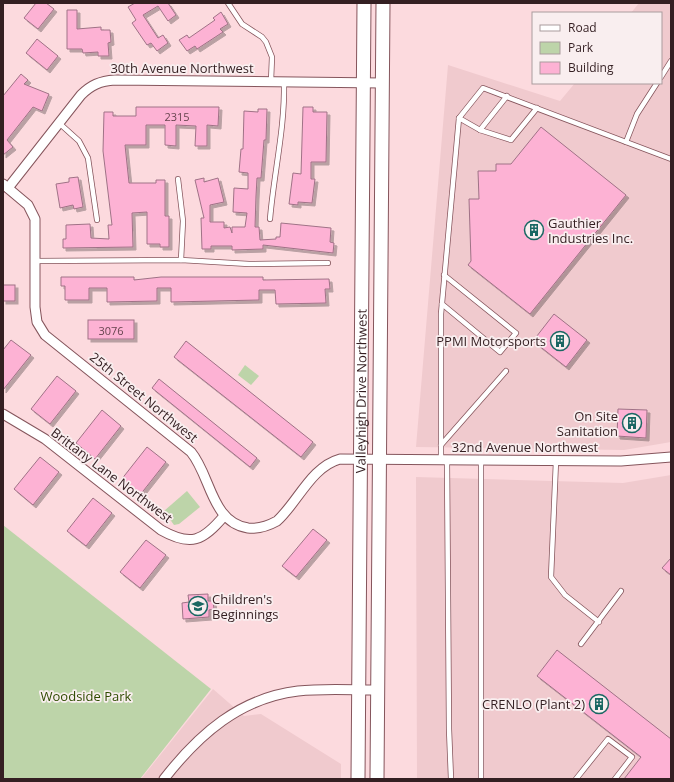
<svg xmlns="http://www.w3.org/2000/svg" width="674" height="782" font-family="'Open Sans',sans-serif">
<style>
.built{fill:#f0cace}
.green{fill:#bdd4a9}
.building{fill:#fdb2d4;stroke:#9f7286;filter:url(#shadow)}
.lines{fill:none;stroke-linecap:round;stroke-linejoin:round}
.lane-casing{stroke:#85555c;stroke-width:6}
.street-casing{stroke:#85555c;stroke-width:11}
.secondary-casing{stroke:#85555c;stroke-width:15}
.lane{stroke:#fff;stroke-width:4.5}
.street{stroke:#fff;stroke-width:9}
.secondary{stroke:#fff;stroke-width:13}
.labels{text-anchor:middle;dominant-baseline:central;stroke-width:3.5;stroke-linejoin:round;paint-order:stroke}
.number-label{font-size:11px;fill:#66444e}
.street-label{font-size:13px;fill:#341f22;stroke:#f9eeef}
.poi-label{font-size:13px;fill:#341f22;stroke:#f9eeef;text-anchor:end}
.park-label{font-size:13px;fill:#2e4b00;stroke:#f9eeef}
</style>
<defs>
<filter id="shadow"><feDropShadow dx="3" dy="3" stdDeviation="0" flood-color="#0004"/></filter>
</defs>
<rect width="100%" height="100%" fill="#fcdade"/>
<!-- built -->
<g class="built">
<polygon points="639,3 671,3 671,442 624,450 416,447 448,65 560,101 575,83 661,83 661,13 631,13"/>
<polygon points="671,475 671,779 417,779 416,477 623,483"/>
<polygon points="213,689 244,716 261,714 341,764 341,779 141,779"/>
</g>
<!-- green -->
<g class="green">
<polygon points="245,365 259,376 251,385 238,375"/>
<polygon points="187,491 200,507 179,524 174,525 164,511"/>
<polygon points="3,525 211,689 140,779 3,779"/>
</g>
<!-- building -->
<g class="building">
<polygon points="36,3 46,3 54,9 38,29 24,18"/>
<polygon points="135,3 168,3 176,15 168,21 158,6 143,15 158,38 163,35 168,43 157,51 151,43 147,45 132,23 136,20 128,7"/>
<polygon points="67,10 77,10 77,29 101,27 101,30 110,30 111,42 108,43 109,56 98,56 98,52 83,53 82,49 67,49"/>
<polygon points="221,12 228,24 220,29 223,32 197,49 195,46 187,51 179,40 187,35 189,38 215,20 213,18"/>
<polygon points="37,39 58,56 47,70 26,53"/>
<polygon points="21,74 28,80 24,84 49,94 42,111 33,107 7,140 13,147 3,155 3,96"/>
<polygon points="136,107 219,107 218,126 207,125 207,146 195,146 196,126 176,125 176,146 165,145 165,125 146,125 146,145 125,145 129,183 156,183 156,180 165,180 165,216 169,216 169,247 160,247 160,244 147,244 147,212 132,213 133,247 63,248 63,239 66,239 66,225 90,224 91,238 109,239 108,225 112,225 103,151 104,112 113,112 113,116 136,116"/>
<polygon points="303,107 313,107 313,112 327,112 326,162 311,162 311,179 315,179 312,203 298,202 298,205 289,204 293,173 301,174"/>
<polygon points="258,109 267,109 266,140 264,140 261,178 257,178 256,196 255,227 259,227 260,240 276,239 276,237 280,237 281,223 331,228 330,242 334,243 333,253 263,245 263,249 232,250 232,246 211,246 211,249 202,249 201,218 204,218 195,180 204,178 204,182 218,178 224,202 210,205 210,222 224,222 224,228 230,227 232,233 232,227 245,227 247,213 233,212 234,188 248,189 248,173 239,172 241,149 243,149 244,111 258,112"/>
<polygon points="541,127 626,195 530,314 468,265 471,261 469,199 479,199 478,171 496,171 496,164 511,164"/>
<polygon points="78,177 83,207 74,209 73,205 60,208 56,184 69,182 69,178"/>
<polygon points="61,277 134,277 134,280 161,277 263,277 263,280 329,279 330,289 325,289 326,303 276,304 275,290 259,290 259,300 171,302 171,288 157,288 157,301 107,302 107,288 89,288 89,300 65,300 65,286 61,286"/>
<rect x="3" y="285" width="12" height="16"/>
<polygon points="554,314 587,340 566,367 533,341"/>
<rect x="88" y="320" width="46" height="19"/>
<polygon points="11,340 31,355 3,390 3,350"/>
<polygon points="186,341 313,442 301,457 174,357"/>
<polygon points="57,376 76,391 50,424 31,409"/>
<polygon points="159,379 257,458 250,467 152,388"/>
<polygon points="618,409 647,410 646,438 617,436"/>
<polygon points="102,410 121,426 95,459 76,443"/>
<polygon points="147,447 166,462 140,495 121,480"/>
<polygon points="40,457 59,472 33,505 14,489"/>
<polygon points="93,498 112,513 86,546 67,531"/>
<polygon points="313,529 327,540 296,577 282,566"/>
<polygon points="146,540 166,555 140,588 120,572"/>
<polygon points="671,558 671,575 662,568"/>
<polygon points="208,594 208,601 213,601 214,609 209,610 209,617 183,619 182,603 189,602 188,595"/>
<polygon points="557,650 671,739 671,779 624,779 641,757 537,676"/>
</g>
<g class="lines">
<defs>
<g id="lane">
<polyline points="228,3 242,24 262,37 266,42 272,57 271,81"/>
<polyline points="661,77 671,61"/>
<polyline points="459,118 480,130 511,140 537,108"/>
<polyline points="59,123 79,141 88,158 97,220"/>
<polyline points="480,130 507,96"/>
<polyline points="626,142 637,114 657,83"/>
<polyline points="178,179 183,221 181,260"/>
<path d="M270 219C274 172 285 129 284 82"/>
<polyline points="35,261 181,260 249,264 328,263"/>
<polyline points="442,304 500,352 516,333 444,275"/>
<polyline points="441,445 506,371"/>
<polyline points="441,460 441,314 459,118 483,88 671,159"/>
<polyline points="447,460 449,729 451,779"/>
<polyline points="556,461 551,577 565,595 599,622"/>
<polyline points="581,644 621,591"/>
<polyline points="481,779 481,460"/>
<polyline points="576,779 608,739 632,757 615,779"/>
</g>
<g id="street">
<path d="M3 184 28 205 35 219V307L37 322 45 335 191 452C211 476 211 522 248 528 258 529 268 526 277 521 298 502 311 467 340 459L621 461 671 457"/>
<path d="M8 188 81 95C91 85 100 81 115 80L382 83"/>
<path d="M3 414 45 439 161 530C191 547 203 541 224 516"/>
<path d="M164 779C199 734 240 698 298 691 324 688 351 690 378 690"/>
</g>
<g id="secondary">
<path id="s1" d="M358 779 364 3"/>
<polyline points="377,779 383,3"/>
</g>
</defs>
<!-- lane casing -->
<use href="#lane" class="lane-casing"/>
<!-- street casing -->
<use href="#street" class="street-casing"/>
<!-- secondary casing -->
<use href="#secondary" class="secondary-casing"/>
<!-- lane -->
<use href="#lane" class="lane"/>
<!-- street -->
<use href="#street" class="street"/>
<!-- secondary -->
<use href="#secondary" class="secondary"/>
</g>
<!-- icons -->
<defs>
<symbol id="building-ring" viewBox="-11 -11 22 22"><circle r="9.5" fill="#f9eeef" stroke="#1a6763" stroke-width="1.5"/><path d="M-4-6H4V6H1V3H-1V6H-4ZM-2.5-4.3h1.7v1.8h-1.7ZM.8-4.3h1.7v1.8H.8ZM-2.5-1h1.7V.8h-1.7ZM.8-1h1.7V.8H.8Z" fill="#1a6763"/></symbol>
<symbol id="school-ring" viewBox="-11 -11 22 22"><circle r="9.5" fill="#f9eeef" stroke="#1a6763" stroke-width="1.5"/><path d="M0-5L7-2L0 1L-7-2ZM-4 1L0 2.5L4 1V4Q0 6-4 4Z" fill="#1a6763"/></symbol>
</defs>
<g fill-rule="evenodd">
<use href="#building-ring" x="523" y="219" width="22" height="22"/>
<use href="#building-ring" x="549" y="330" width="22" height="22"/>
<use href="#building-ring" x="621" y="412" width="22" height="22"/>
<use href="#school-ring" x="187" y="595" width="22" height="22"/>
<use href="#building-ring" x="588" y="693" width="22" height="22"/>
</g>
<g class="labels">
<!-- number labels -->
<g class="number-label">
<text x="177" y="116">2315</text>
<text x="111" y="330">3076</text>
</g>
<!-- street labels -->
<g class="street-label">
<text x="182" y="68">30th Avenue Northwest</text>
<text stroke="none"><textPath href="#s1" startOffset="388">Valleyhigh Drive Northwest</textPath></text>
<text transform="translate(144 397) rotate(39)">25th Street Northwest</text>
<text x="525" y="447">32nd Avenue Northwest</text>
<text transform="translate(112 475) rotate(37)">Brittany Lane Northwest</text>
</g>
<!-- poi labels -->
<g class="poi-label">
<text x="548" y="223" text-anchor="start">Gauthier<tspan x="548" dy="15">Industries Inc.</tspan></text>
<text x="546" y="341">PPMI Motorsports</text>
<text x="618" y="416">On Site<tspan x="618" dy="15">Sanitation</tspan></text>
<text x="212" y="599" text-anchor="start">Children's<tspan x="212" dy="15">Beginnings</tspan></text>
<text x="585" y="704">CRENLO (Plant 2)</text>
</g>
<!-- park labels -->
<g class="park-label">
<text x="86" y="696">Woodside Park</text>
</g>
</g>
<!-- border -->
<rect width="674" height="782" fill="none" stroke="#341f22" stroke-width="8"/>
<!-- legend -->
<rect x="532" y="12" width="130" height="72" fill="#f9eeef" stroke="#aa9b9d"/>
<rect x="540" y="25" width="20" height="6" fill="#ffffff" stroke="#aa9b9d"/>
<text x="568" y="32" font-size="12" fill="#341f22">Road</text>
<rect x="540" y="42" width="20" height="12" fill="#bdd4a9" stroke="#aa9b9d"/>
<text x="568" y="52" font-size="12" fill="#341f22">Park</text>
<rect x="540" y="62" width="20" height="12" fill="#fdb2d4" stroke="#aa9b9d"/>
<text x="568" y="72" font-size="12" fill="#341f22">Building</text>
</svg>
